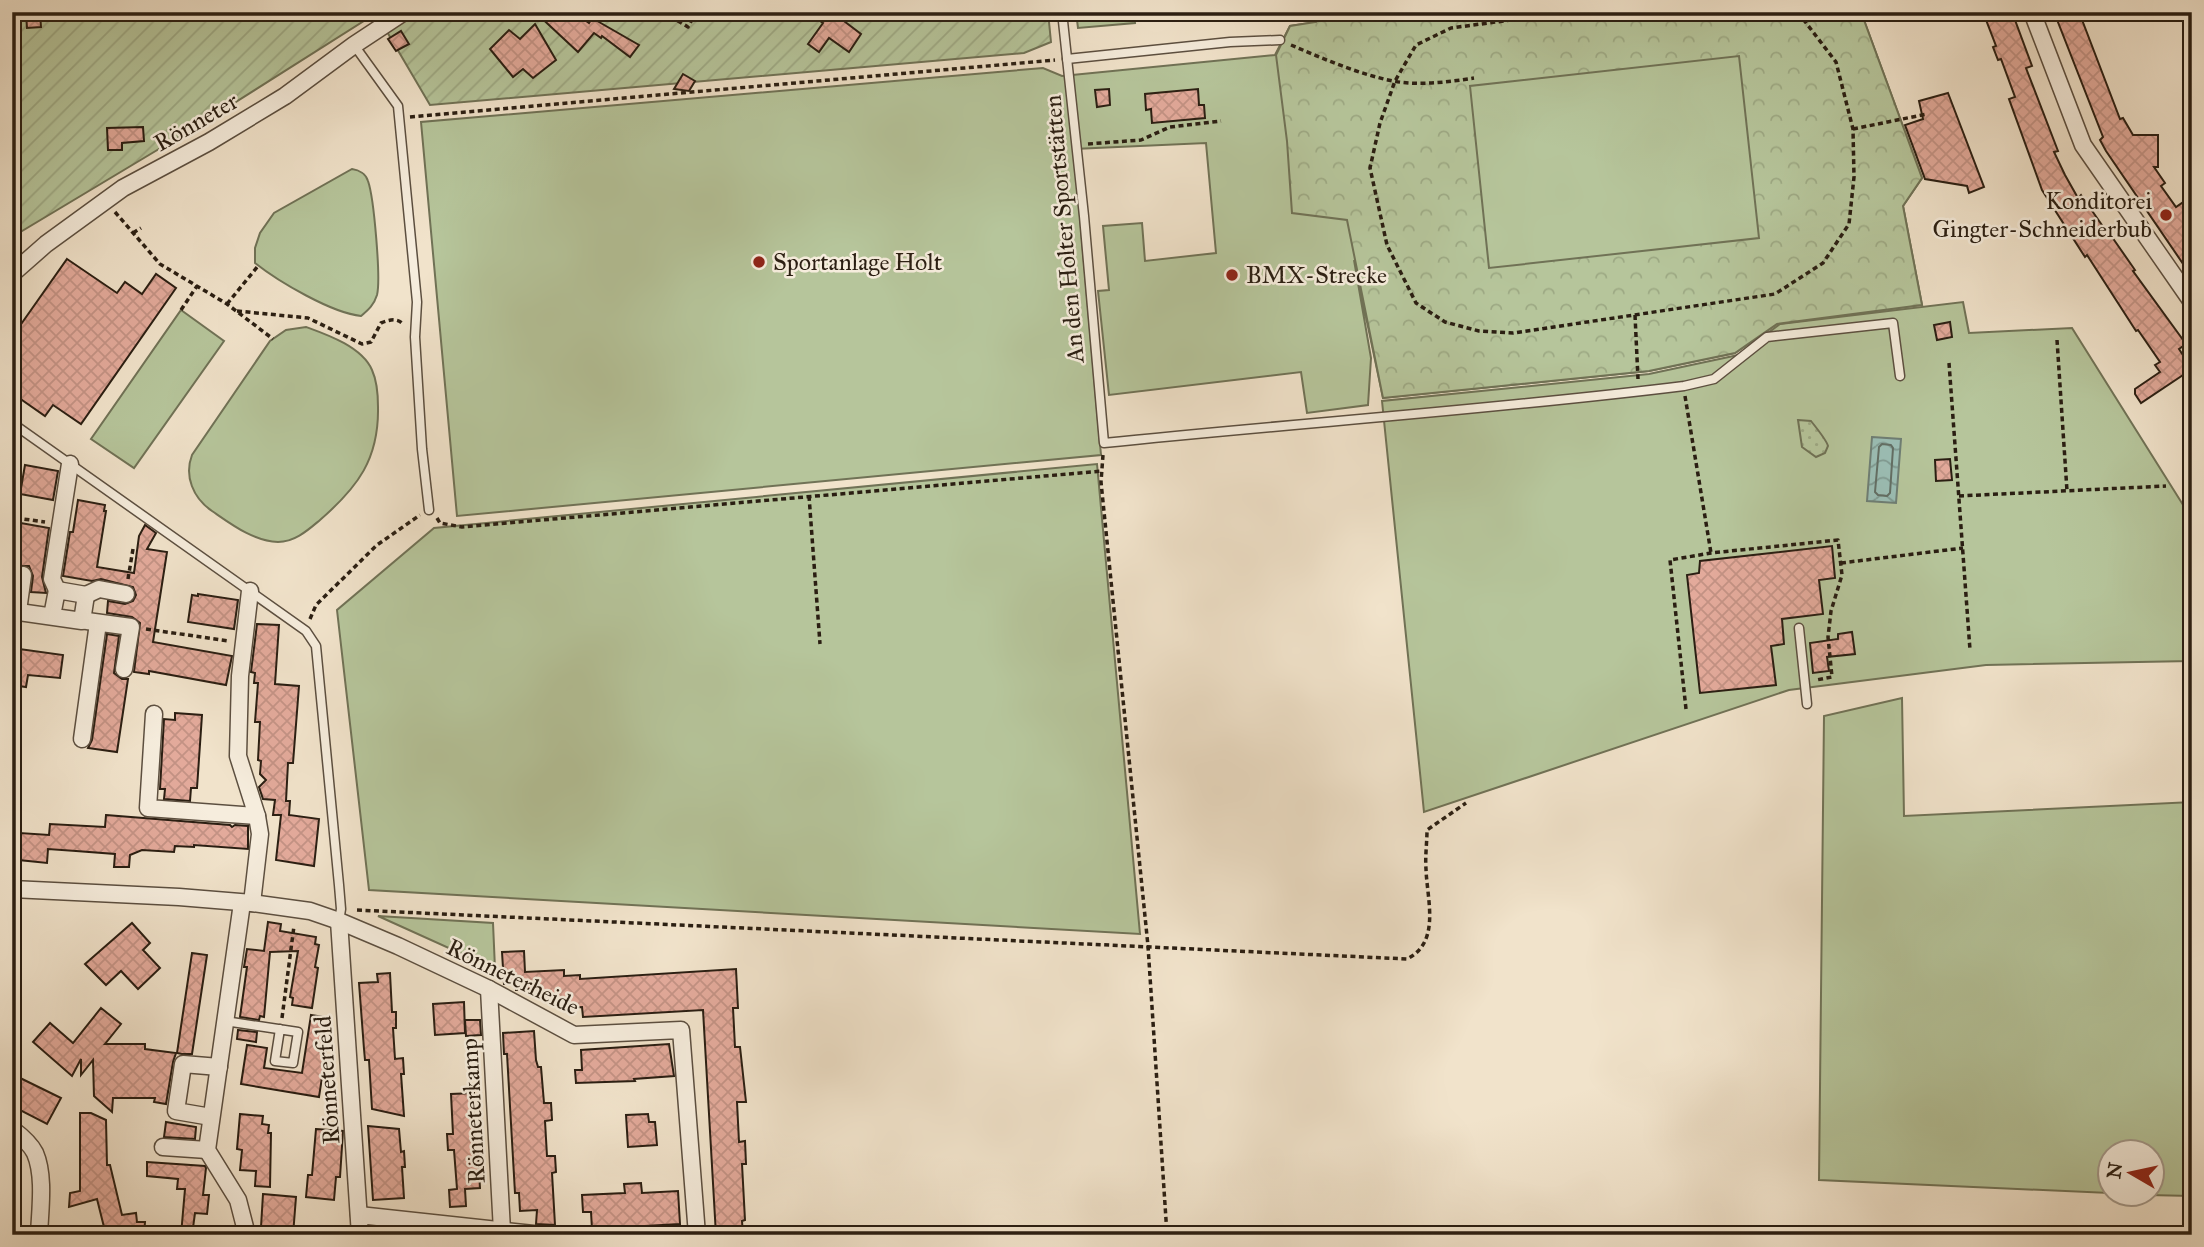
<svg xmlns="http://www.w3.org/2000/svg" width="2204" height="1247" font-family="'IM FELL Great Primer',serif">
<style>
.grass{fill:#b6c59b;stroke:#707256;stroke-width:2}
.forest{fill:url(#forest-crowns);stroke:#707256;stroke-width:2;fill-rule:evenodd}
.park{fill:url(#park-dots);stroke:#707256;stroke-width:2}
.garden{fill:url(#garden-furrows);stroke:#707256;stroke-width:2}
.water{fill:url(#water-waves);stroke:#6e7e74;stroke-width:2}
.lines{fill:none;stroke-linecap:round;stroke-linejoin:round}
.shore{stroke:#626e64;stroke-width:2}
.building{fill:url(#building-cross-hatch);stroke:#2a1e12;stroke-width:2}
.service-casing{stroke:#5c4f40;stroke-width:11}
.minor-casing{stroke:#5c4f40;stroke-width:19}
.path{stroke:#2a1e12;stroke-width:3.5;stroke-dasharray:5 3.5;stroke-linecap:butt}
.service{stroke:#f6eddd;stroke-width:8}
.minor{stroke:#f6eddd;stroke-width:16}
.poi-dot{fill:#8f2418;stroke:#f6eddd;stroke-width:2.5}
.labels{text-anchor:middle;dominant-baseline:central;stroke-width:5;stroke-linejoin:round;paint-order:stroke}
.street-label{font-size:24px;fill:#2a1e12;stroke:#f6eddd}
.poi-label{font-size:24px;fill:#2a1e12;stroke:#f6eddd;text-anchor:start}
</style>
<defs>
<pattern id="forest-crowns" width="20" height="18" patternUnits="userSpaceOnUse" patternTransform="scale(1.75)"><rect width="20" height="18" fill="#b6c59b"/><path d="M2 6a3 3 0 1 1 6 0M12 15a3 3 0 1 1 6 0" fill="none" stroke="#9da984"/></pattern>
<pattern id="park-dots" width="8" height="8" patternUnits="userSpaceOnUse" patternTransform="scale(1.75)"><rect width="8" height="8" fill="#b6c59b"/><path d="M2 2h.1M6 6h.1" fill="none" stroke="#9da984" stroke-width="1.8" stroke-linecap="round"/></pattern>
<pattern id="garden-furrows" width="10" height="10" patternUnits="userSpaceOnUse" patternTransform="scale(1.75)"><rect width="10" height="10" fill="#b6c59b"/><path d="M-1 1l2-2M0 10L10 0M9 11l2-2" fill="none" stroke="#9da984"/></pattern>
<pattern id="water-waves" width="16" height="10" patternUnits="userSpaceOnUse" patternTransform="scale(1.75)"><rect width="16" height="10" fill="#9bbeb5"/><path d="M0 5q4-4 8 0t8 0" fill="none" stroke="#7f9a92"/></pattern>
<pattern id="building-cross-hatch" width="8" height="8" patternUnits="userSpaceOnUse" patternTransform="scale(1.75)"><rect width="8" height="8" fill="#e3aa9b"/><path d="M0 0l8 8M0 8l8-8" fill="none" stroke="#c39284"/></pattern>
</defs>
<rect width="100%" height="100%" fill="#f1e3cb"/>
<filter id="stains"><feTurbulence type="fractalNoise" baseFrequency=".00286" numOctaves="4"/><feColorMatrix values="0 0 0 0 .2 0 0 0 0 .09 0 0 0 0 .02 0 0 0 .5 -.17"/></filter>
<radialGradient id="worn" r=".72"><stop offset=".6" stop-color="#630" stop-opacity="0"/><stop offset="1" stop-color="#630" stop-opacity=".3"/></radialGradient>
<!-- grass -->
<g class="grass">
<polygon points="1076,12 1134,12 1135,23 1078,28"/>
<polygon points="1316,12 1861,12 1922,178 1903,206 1922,305 1777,324 1735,353 1649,371 1383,398 1354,260 1371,358 1368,405 1307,413 1301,372 1109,395 1098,291 1109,290 1103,226 1142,223 1145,261 1216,253 1206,143 1074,149 1101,455 457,516 421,122 1043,68 1062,76 1275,55 1290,26 1316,22"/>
<path d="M352 169C359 170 366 174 368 181 374 198 381 279 377 295 374 305 368 310 361 316 332 313 279 282 255 263V248L260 233 274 213Z"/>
<polygon points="1963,302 1969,333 2072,328 2185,508 2191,661 1986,665 1789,690 1424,812 1382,401 1649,374 1738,355 1780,324"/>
<polygon points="181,310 224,341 134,468 91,439"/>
<path d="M306 327C328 335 362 347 372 370 377 381 378 395 378 407 379 459 358 487 320 520 308 530 295 542 278 542 253 541 231 524 212 511 193 498 184 476 192 455L270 341 286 330Z"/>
<polygon points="1097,464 1140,934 369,890 337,610 434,528"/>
<polygon points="1902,698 1904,816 2192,802 2192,1196 2147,1195 2152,1194 2152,1152 2110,1152 2109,1193 1819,1180 1824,716"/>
<polygon points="378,916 493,923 495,969"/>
</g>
<!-- forest -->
<path class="forest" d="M1316 12H1861L1922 178 1903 206 1922 305 1777 324 1735 353 1649 371 1383 398 1347 220 1292 213 1287 141 1276 55 1290 26 1316 22ZM1739 56 1759 238 1489 268 1470 86Z"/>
<!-- park -->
<path class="park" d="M1798 420 1811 421C1815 426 1827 441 1828 446L1825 453 1816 457 1802 447Z"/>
<!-- garden -->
<g class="garden">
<polygon points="14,12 378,12 209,119 12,237"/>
<polygon points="413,12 1048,12 1051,42 1024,53 430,105 386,30"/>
</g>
<!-- water -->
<polygon class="water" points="1872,437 1901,439 1896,503 1867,501"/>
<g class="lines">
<!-- shore -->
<polygon class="shore" points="1882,444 1891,445 1893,448 1890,493 1887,496 1878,495 1875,492 1879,447"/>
</g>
<!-- building -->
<g class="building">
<polygon points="535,12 574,12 589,23 592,18 639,45 630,57 602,36 601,38 594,33 578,52"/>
<polygon points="807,12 832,12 861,34 849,52 829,38 819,52 808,44 823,23"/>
<polygon points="1983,12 2012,12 2032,66 2026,68 2058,151 2054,152 2065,175 2078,198 2081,195 2111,238 2112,237 2135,270 2133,271 2186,344 2179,349 2192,369 2141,403 2135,394 2135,389 2160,372 2155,365 2160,362 2138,330 2136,331 2087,255 2085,257 2042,190 2009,99 2015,97 2001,59 1998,60 1993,47 1996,46"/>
<polygon points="2054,12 2079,12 2120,119 2123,118 2133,135 2158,135 2158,167 2154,167 2165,183 2161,186 2176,207 2192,196 2192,277 2106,151 2100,140 2103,137"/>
<polygon points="26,13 40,13 41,27 27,28"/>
<polygon points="535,24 556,60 533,78 523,69 513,77 490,49 509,30 520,39"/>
<polygon points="401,31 409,44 396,51 388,39"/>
<polygon points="683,74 695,81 689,91 674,89"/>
<polygon points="1109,89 1110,105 1097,107 1095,90"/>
<polygon points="1198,89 1199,105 1204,105 1205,118 1152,123 1151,109 1146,110 1145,94"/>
<polygon points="1948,93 1984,187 1969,193 1967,186 1925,179 1905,125 1923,119 1919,101"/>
<polygon points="143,127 144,141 122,143 122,150 108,150 107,128"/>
<polygon points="67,259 117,293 125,282 142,294 156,274 176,288 81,424 53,405 45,416 12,393 12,337"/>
<polygon points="1950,322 1952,337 1937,340 1934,325"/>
<polygon points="1950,459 1952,480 1936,481 1935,460"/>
<polygon points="25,465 58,471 53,500 20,494"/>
<polygon points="78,500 105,505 104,511 106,511 97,567 134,573 139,536 145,525 156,533 147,549 167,552 153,642 232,656 226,685 149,671 149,674 134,672 140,623 132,617 107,613 108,601 125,604 133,601 136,595 133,587 101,579 92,581 63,576 70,532 73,532"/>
<polygon points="15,522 49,528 42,577 46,593 31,592 33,576 29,566 18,566 12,576 12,540"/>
<polygon points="1832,546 1835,578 1819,580 1823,614 1782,619 1784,644 1771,646 1776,685 1700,693 1687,575 1699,573 1700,561"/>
<polygon points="198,594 238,600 234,629 188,622 192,595 198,596"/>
<polygon points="257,624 279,625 275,684 299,686 293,763 288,763 286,801 290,801 289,815 319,819 314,866 276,860 281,815 273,815 275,800 263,799 259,787 266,780 260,774 261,761 258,760 260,722 255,722 258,683 254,683 255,673 251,672"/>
<polygon points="1852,632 1855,654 1827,657 1829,671 1813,673 1810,643 1838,639 1838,634"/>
<polygon points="107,634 119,636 114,673 122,679 128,679 117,752 88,748 92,740"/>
<polygon points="12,648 63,655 60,678 28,675 26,687 12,685"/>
<polygon points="175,713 202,715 197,788 191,788 190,801 164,799 165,789 160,789 164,719 175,720"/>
<polygon points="106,815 230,825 232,827 235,825 248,826 248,849 194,845 194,847 175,846 174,852 142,850 130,855 129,867 114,867 115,854 76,851 48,849 47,863 19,860 20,833 49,835 50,824 105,827"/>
<polygon points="268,922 281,924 280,931 316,937 315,944 319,945 315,967 318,968 312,1008 292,1005 293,998 290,997 298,951 270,952 264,1017 260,1016 259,1020 240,1017 247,967 244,967 247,949 264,951"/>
<polygon points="132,923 150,943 143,950 160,968 138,989 121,971 106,985 85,964"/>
<polygon points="524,951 525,972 564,970 564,976 580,975 580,979 736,969 738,1008 733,1008 735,1047 740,1047 746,1102 737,1102 739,1142 745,1141 746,1164 742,1164 745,1220 742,1221 743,1235 716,1235 703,1010 583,1017 582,1007 567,1008 566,1000 544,1002 543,990 535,991 535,988 516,990 516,983 504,984 502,952"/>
<polygon points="192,953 207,955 192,1054 182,1054 177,1053"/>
<polygon points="390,973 392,1012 396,1012 396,1028 393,1028 395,1059 403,1058 404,1074 401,1074 404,1116 372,1109 369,1060 365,1060 364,1049 359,983 378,982 377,974"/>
<polygon points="464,1002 465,1033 435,1035 433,1004"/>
<polygon points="101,1008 121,1024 105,1044 145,1044 145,1049 176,1053 173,1062 166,1104 154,1102 155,1098 113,1098 112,1112 94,1096 93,1060 81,1075 81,1059 72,1076 33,1042 50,1023 73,1043"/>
<polygon points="311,1015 331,1018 319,1097 241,1084 247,1045 267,1048 264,1068 302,1073"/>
<polygon points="465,1020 480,1020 481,1035 466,1036"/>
<polygon points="238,1030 257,1032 256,1042 237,1039"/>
<polygon points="534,1031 536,1060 538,1067 541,1067 544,1103 551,1103 552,1120 545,1121 547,1156 555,1156 556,1172 552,1173 555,1225 536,1224 537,1210 520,1211 519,1193 515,1193 507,1054 504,1054 503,1033"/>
<polygon points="669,1044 674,1076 634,1079 635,1081 576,1083 575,1070 582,1070 581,1050"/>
<polygon points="12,1074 61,1098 47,1124 12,1106"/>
<polygon points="474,1093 480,1188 465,1189 466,1206 450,1207 449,1190 457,1189 454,1150 448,1150 447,1134 453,1134 451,1094"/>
<polygon points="80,1113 91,1113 106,1120 107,1165 110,1165 122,1215 136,1213 137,1222 145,1222 144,1235 106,1235 97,1199 69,1207 70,1193 80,1191"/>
<polygon points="240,1114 263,1116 262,1124 269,1125 268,1133 271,1133 270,1187 255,1186 256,1171 240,1170 242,1150 237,1149"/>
<polygon points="648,1114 649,1122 655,1122 657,1145 628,1147 626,1115"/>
<polygon points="166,1122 196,1127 195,1139 164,1137"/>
<polygon points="368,1126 399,1129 401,1152 404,1151 405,1167 402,1167 404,1198 373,1200"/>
<polygon points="316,1129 343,1131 340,1177 336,1177 334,1200 306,1197 308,1175 312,1175"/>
<polygon points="147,1162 205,1166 206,1168 203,1195 209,1195 207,1214 195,1213 192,1235 181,1235 185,1189 177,1189 178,1179 147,1176"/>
<polygon points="641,1183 642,1193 678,1191 680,1224 592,1229 591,1212 583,1212 582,1195 625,1193 624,1184"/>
<polygon points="263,1194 296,1197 293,1235 277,1235 277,1228 261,1227"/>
</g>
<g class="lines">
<defs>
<g id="service">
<path d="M1062 12 1084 216 1104 443C1297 423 1491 410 1684 386L1714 379 1767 337 1893 323 1900 376"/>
<polyline points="354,45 398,106 417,302 415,337 422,449 429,510"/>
<polyline points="1067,59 1230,42 1280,40"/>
<polyline points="12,423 306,631 316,646 339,885 341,909 339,921"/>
<polyline points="1799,628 1807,704"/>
<polyline points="225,1021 298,1032 293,1063 275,1061 280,1029"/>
</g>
<g id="minor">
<polyline points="2032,12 2083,145 2192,302"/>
<polyline points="12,274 46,244 123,188 209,142 285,96 354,45 404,12"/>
<polyline points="57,590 52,579 70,464"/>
<polyline points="250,591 240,676 238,756 257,816 260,834 252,903"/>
<polyline points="86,595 99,589 126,594"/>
<polyline points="12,611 82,621 86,595 57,590 52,616"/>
<polyline points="18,611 23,575"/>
<polyline points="87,621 131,627 124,669"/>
<polyline points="154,714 148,808 257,816"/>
<polyline points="82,739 98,623"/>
<polyline points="12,889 179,897 252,903 310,911 339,921 398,946 489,989 574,1035 681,1030 697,1235"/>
<polyline points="242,903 207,1150 238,1200 247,1235"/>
<polyline points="339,921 360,1235"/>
<polyline points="489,989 502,1231"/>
<polyline points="211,1117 176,1111 183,1064 219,1067"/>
<path d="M12 1129C20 1135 30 1143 35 1153 45 1176 40 1210 39 1235"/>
<polyline points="163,1147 207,1150"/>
<polyline points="359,1215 543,1235"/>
</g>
</defs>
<!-- service casing -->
<use href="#service" class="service-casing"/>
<!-- minor casing -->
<use href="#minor" class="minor-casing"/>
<!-- path -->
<g class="path">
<polyline points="663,12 688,27 696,12"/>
<polyline points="1571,12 1451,28 1416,45 1395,81 1380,123 1370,168 1387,245 1416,303 1445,322 1479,331 1513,333 1775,294 1823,263 1849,224 1854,177 1853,129 1836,62 1800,15 1793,12"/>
<path d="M1291 45C1324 59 1358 74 1393 81 1419 86 1448 82 1474 78"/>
<polyline points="410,117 1055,60"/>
<polyline points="1853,129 1927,114"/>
<polyline points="1088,144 1141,140 1170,127 1221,121"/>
<polyline points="115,212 160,264 227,304 273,339"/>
<polyline points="133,233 141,228"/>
<polyline points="227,304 258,266"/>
<polyline points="181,310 197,286"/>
<path d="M237 311 308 318 362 344 371 342 381 323C389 320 397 317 404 325"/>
<polyline points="1635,315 1638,379"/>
<polyline points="2057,340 2067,491"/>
<polyline points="1949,363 1970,650"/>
<polyline points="1685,396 1711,553"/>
<polyline points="1103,455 1101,482 1148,946 1167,1235"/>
<polyline points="809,496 820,644"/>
<polyline points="1959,496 2166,486"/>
<polyline points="16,518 45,522"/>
<polyline points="437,518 440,523 462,527 1102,471"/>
<polyline points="1841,563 1963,548"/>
<polyline points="128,579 133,549"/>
<polyline points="310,619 316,605 377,545 420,515"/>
<polyline points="146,629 229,641"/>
<polyline points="1686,709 1670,560 1711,553 1838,540 1842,575 1831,611 1828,637 1832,677 1816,680"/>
<path d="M357 910 1407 959C1441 942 1427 900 1426 869 1425 856 1427 843 1427 830L1466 803"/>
<polyline points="282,1018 294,926"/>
</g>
<!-- service -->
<use href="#service" class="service"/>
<!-- minor -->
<use href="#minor" class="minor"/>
</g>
<!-- markers -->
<g class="poi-dot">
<circle cx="2166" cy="215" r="7"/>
<circle cx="759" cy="262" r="7"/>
<circle cx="1232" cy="275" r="7"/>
</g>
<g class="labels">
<!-- street labels -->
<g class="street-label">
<text transform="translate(196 122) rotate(-30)">Rönneter</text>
<text transform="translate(1064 229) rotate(-95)">An den Holter Sportstätten</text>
<text transform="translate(513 977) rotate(26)">Rönneterheide</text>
<text transform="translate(327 1080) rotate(-94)">Rönneterfeld</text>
<text transform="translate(473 1111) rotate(-93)">Rönneterkamp</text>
</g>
<!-- poi labels -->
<g class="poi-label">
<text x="2152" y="201" text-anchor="end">Konditorei<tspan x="2152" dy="28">Gingter-Schneiderbub</tspan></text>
<text x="773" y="262">Sportanlage Holt</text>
<text x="1246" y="275">BMX-Strecke</text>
</g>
</g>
<!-- margin -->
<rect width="2204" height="1247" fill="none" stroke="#f1e3cb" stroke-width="42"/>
<rect x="14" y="14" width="2176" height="1219" fill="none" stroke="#2a1e12" stroke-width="3.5"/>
<rect x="21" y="21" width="2162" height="1205" fill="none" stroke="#2a1e12" stroke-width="2"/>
<!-- north arrow -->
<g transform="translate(2131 1173) rotate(279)"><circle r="33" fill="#f6eddd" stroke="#a49a8c" stroke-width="2"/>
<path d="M0-5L12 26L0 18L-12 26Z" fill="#8f2418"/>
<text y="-10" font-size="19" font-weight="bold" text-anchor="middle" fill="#2a1e12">N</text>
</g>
<rect width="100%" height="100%" filter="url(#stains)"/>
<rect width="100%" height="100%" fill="url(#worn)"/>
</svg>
